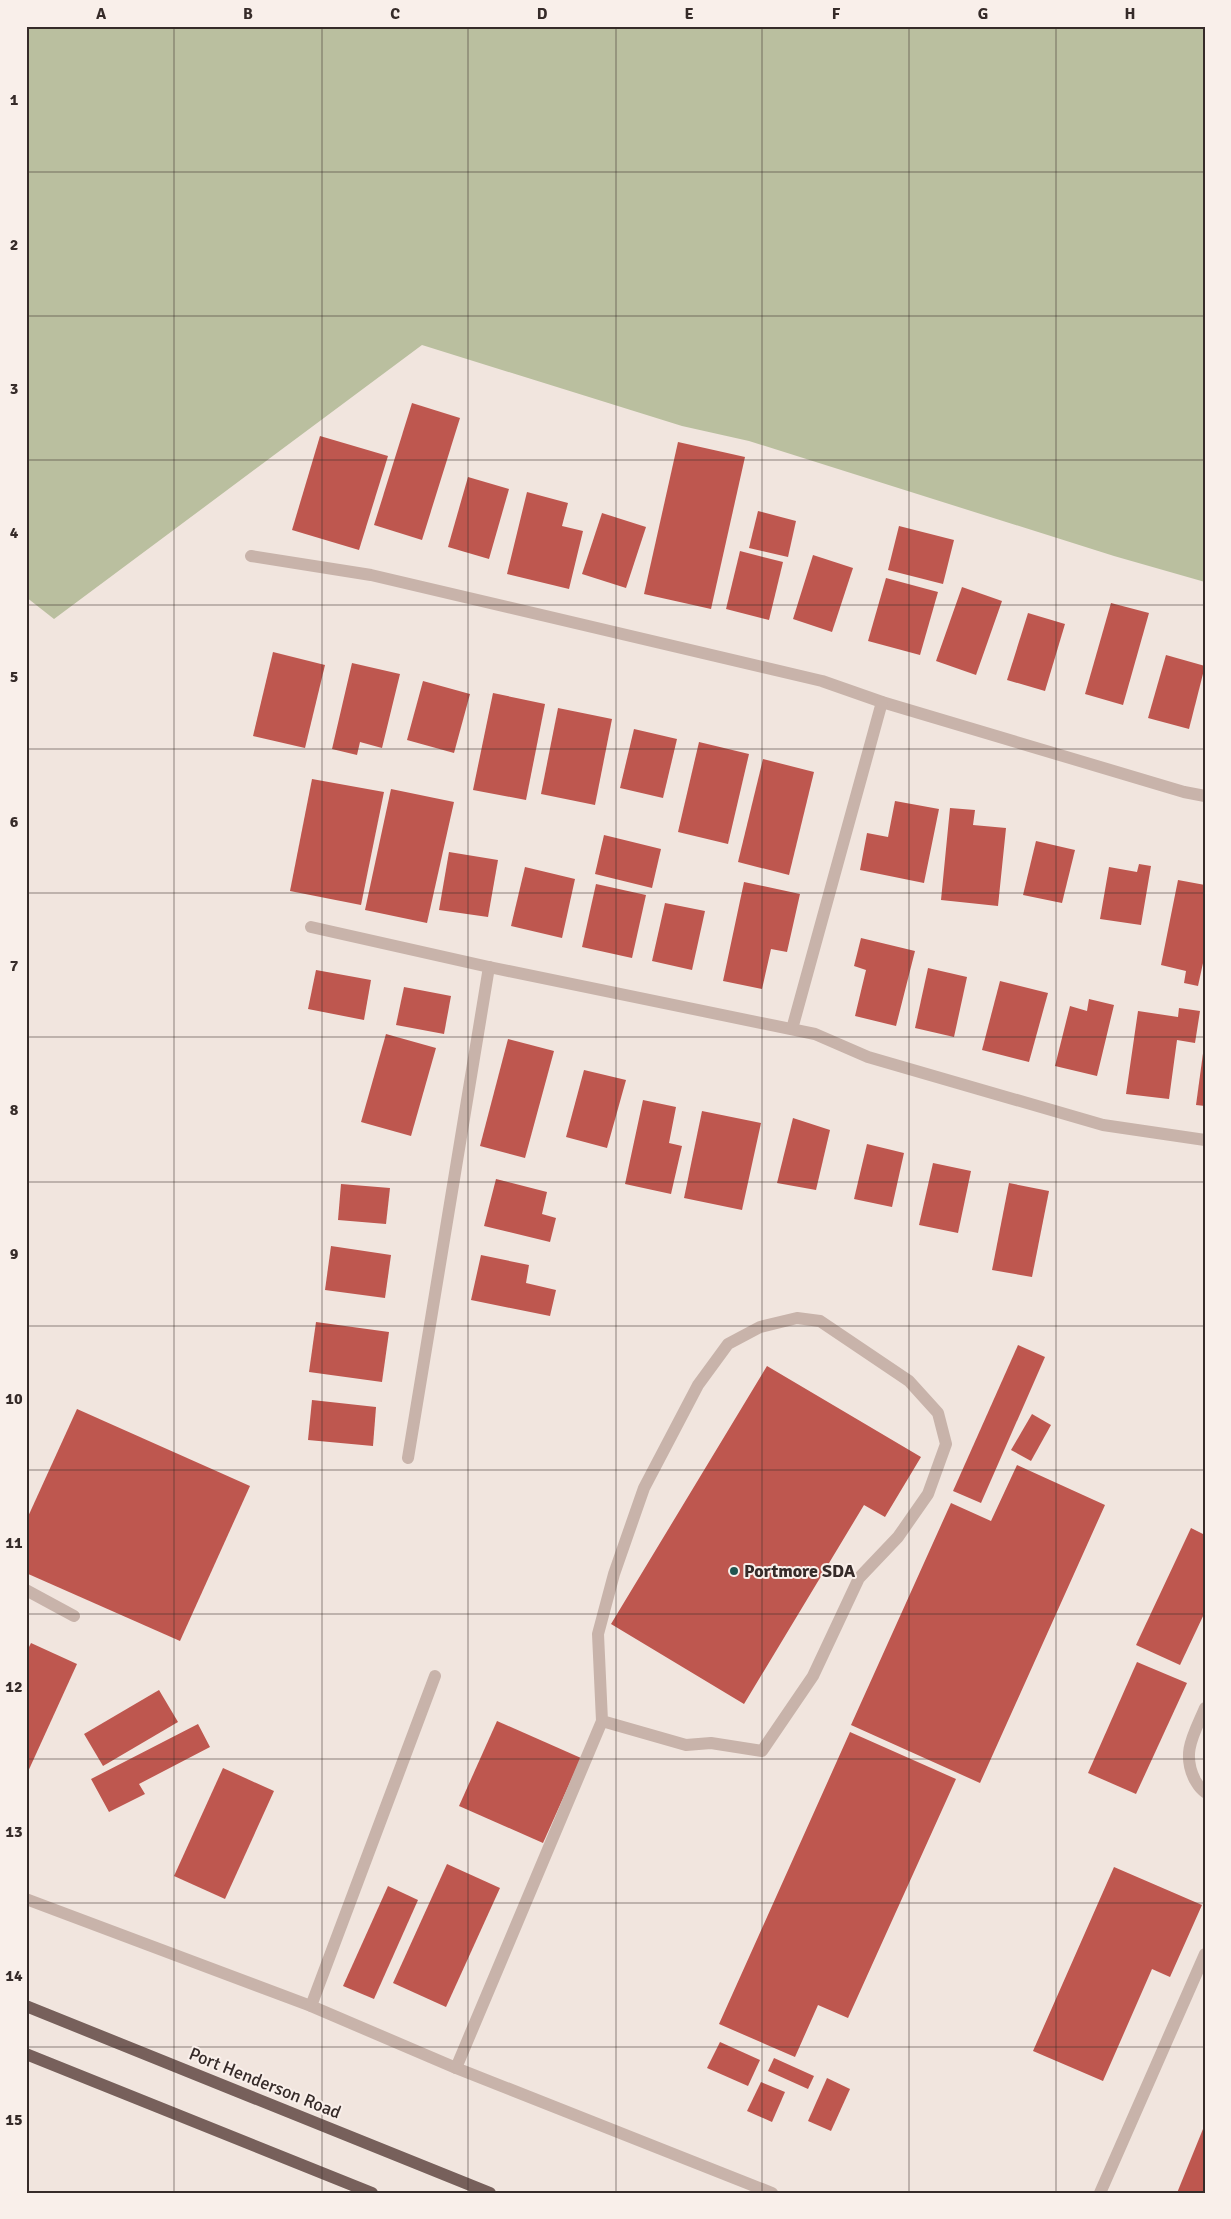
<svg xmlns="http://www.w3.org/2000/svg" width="1231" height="2219" font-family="Signika,sans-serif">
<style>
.green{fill:#babf9f}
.building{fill:#be574f}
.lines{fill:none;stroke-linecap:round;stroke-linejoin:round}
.service{stroke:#c8b3aa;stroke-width:12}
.minor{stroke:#c8b3aa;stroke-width:12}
.primary{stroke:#77605b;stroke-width:12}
.grid{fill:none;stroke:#362b29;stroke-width:1;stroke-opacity:0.55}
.poi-dot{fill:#215550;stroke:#f9efea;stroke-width:2}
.labels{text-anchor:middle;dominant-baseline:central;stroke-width:4;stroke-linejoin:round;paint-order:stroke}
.poi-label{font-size:18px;font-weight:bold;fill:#362b29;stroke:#f9efea;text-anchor:start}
.street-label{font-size:18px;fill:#362b29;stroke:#f9efea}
.neatline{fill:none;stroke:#362b29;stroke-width:2}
.grid-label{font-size:16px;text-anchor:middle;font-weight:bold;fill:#362b29}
</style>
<rect width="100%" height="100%" fill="#f1e5de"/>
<!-- green -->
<polygon class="green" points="26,26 1205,26 1205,582 1114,556 749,441 682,426 422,345 54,619 26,597"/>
<!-- building -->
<g class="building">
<polygon points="412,403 460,418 422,540 374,525"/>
<polygon points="320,436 388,456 359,550 292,530"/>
<polygon points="678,442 745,457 711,609 644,594"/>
<polygon points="468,477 509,489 489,559 448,547"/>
<polygon points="527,492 568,503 562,526 583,531 569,589 507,574"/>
<polygon points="758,511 796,521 788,557 749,548"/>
<polygon points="602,513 646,527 626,588 582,574"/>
<polygon points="899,526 954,540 943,584 888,570"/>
<polygon points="740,551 783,562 769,620 726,609"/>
<polygon points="813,555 853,568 832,632 793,619"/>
<polygon points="886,578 938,592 920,655 868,641"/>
<polygon points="962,587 1002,601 976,675 936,661"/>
<polygon points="1111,603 1149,613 1123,705 1085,694"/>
<polygon points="1028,613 1065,624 1045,691 1007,680"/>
<polygon points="273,652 325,665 305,748 253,736"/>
<polygon points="1166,655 1205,666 1189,729 1148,718"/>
<polygon points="352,663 400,674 382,748 360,742 357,755 332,749"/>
<polygon points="423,681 470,694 454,753 407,740"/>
<polygon points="493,693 545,704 526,800 473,790"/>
<polygon points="558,708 612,719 595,805 541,794"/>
<polygon points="634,729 677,739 663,798 620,788"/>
<polygon points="699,742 749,754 728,844 678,832"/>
<polygon points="763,759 814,772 789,875 738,862"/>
<polygon points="312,779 384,792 361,905 290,891"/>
<polygon points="391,789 454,802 427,923 365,910"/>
<polygon points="895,801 939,809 924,883 860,870 867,833 888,837"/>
<polygon points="950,808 975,810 973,825 1006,828 998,906 941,900"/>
<polygon points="604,835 661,849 652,888 595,874"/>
<polygon points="1036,841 1075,850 1062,903 1023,895"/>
<polygon points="449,852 498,860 488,917 439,910"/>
<polygon points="1139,864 1151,866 1141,925 1100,919 1109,867 1137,872"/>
<polygon points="525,867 575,879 562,938 511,926"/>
<polygon points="1178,880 1205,885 1205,954 1198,986 1184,983 1186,971 1161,965"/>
<polygon points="744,882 800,894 787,952 771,949 762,989 723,981"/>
<polygon points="596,884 646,895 632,958 582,947"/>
<polygon points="665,903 705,911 692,970 652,961"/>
<polygon points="861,938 915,951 896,1026 855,1016 866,970 854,966"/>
<polygon points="928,968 967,977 954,1037 915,1028"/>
<polygon points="316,970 371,980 364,1020 308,1009"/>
<polygon points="1000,981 1048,993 1029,1062 982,1050"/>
<polygon points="404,987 451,996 444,1034 396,1025"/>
<polygon points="1089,999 1114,1005 1097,1076 1055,1066 1070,1006 1087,1011"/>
<polygon points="1179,1008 1200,1011 1195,1043 1177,1040 1169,1099 1126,1094 1138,1011 1178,1017"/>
<polygon points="386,1034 436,1048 411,1136 361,1122"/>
<polygon points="508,1039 554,1051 525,1158 480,1146"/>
<polygon points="1204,1046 1205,1046 1205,1106 1196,1105"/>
<polygon points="584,1070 626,1080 607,1148 566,1137"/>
<polygon points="643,1100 676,1107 669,1143 682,1146 671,1194 625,1184"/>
<polygon points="702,1111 761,1123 742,1210 684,1198"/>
<polygon points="793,1118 830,1130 816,1190 777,1183"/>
<polygon points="867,1144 904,1153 892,1207 854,1199"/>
<polygon points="933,1163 971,1171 958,1233 919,1225"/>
<polygon points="496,1179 547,1192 542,1214 556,1218 550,1242 484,1226"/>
<polygon points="1009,1183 1049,1191 1032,1277 992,1270"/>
<polygon points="341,1184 390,1188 386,1224 338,1220"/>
<polygon points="331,1246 391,1255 385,1298 325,1290"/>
<polygon points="481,1255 529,1265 526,1283 556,1290 550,1316 471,1300"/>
<polygon points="316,1322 389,1332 382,1382 309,1372"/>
<polygon points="1018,1345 1045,1357 981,1503 953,1491"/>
<polygon points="767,1366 921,1457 885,1517 864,1505 744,1704 611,1624"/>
<polygon points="312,1400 376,1407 373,1446 308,1440"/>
<polygon points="77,1409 250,1486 180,1641 26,1573 26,1521"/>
<polygon points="1032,1414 1051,1425 1031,1461 1011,1450"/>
<polygon points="1017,1465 1105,1505 980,1783 851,1725 951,1503 991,1521"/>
<polygon points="1191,1528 1205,1535 1205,1612 1180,1665 1136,1645"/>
<polygon points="31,1643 77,1664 26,1776 26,1653"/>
<polygon points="1137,1662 1187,1683 1136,1794 1088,1773"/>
<polygon points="159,1690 178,1722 103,1766 84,1734"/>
<polygon points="497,1721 581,1758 543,1843 459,1806"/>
<polygon points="198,1724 210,1747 139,1784 145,1794 109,1812 91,1779"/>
<polygon points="850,1732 956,1779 848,2018 818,2005 795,2057 719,2024"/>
<polygon points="223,1768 274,1791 225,1899 174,1876"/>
<polygon points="447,1864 500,1888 446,2007 393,1983"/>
<polygon points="1114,1867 1202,1905 1170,1977 1152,1969 1103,2081 1033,2051"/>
<polygon points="388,1886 418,1900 374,1999 343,1986"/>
<polygon points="720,2042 760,2060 748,2086 707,2068"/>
<polygon points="774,2058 814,2076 808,2089 768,2071"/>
<polygon points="827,2078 850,2089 831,2131 808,2121"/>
<polygon points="761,2082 785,2092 772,2122 747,2111"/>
<polygon points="1205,2124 1205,2193 1177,2193"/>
</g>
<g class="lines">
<!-- service -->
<g class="service">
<polyline points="26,1590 74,1616"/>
<path d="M1205 1708C1194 1734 1181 1753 1195 1780 1198 1785 1200 1789 1205 1792"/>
<polyline points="26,1899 311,2006 456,2068 772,2193"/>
<polyline points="311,2006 435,1676"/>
<polyline points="456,2068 602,1721 598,1634 614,1574 644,1488 698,1385 728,1344 760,1327 797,1318 820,1321 909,1381 938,1413 946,1444 928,1494 898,1537 859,1578 813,1676 762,1751 711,1743 686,1745 602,1721"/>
<polyline points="1100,2193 1205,1954"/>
</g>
<!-- minor -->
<g class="minor">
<polyline points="251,556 371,575 822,681 882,702 1184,792 1205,796"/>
<polyline points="311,927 489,967 815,1034 868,1057 1103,1125 1205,1140"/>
<polyline points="792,1029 882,702"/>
<polyline points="408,1458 489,967"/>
</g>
<!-- primary -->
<g class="primary">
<polyline points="26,2006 490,2193"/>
<polyline points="26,2054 372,2193"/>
</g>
</g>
<!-- grid -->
<path class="grid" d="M174 26V2193M322 26V2193M468 26V2193M616 26V2193M762 26V2193M909 26V2193M1056 26V2193M26 172H1205M26 316H1205M26 460H1205M26 605H1205M26 749H1205M26 893H1205M26 1037H1205M26 1182H1205M26 1326H1205M26 1470H1205M26 1614H1205M26 1759H1205M26 1903H1205M26 2047H1205"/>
<!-- markers -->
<circle class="poi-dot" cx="734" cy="1571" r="5"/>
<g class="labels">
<!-- poi labels -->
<g class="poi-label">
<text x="744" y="1571">Portmore SDA</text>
</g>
<!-- street labels -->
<g class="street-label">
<text transform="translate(265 2083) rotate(22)">Port Henderson Road</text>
</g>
</g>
<!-- border -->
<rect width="1231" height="2219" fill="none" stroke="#f9efea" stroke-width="55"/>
<rect x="28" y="28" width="1176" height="2164" class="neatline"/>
<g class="grid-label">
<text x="101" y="19">A</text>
<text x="248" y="19">B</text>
<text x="395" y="19">C</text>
<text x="542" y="19">D</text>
<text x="689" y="19">E</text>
<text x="836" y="19">F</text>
<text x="983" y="19">G</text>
<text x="1130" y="19">H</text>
<text x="14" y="105">1</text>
<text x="14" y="250">2</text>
<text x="14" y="394">3</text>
<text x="14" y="538">4</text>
<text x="14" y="682">5</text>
<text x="14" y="827">6</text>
<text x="14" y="971">7</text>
<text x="14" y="1115">8</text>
<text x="14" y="1259">9</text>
<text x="14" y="1404">10</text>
<text x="14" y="1548">11</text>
<text x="14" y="1692">12</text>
<text x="14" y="1837">13</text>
<text x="14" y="1981">14</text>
<text x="14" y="2125">15</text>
</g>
</svg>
